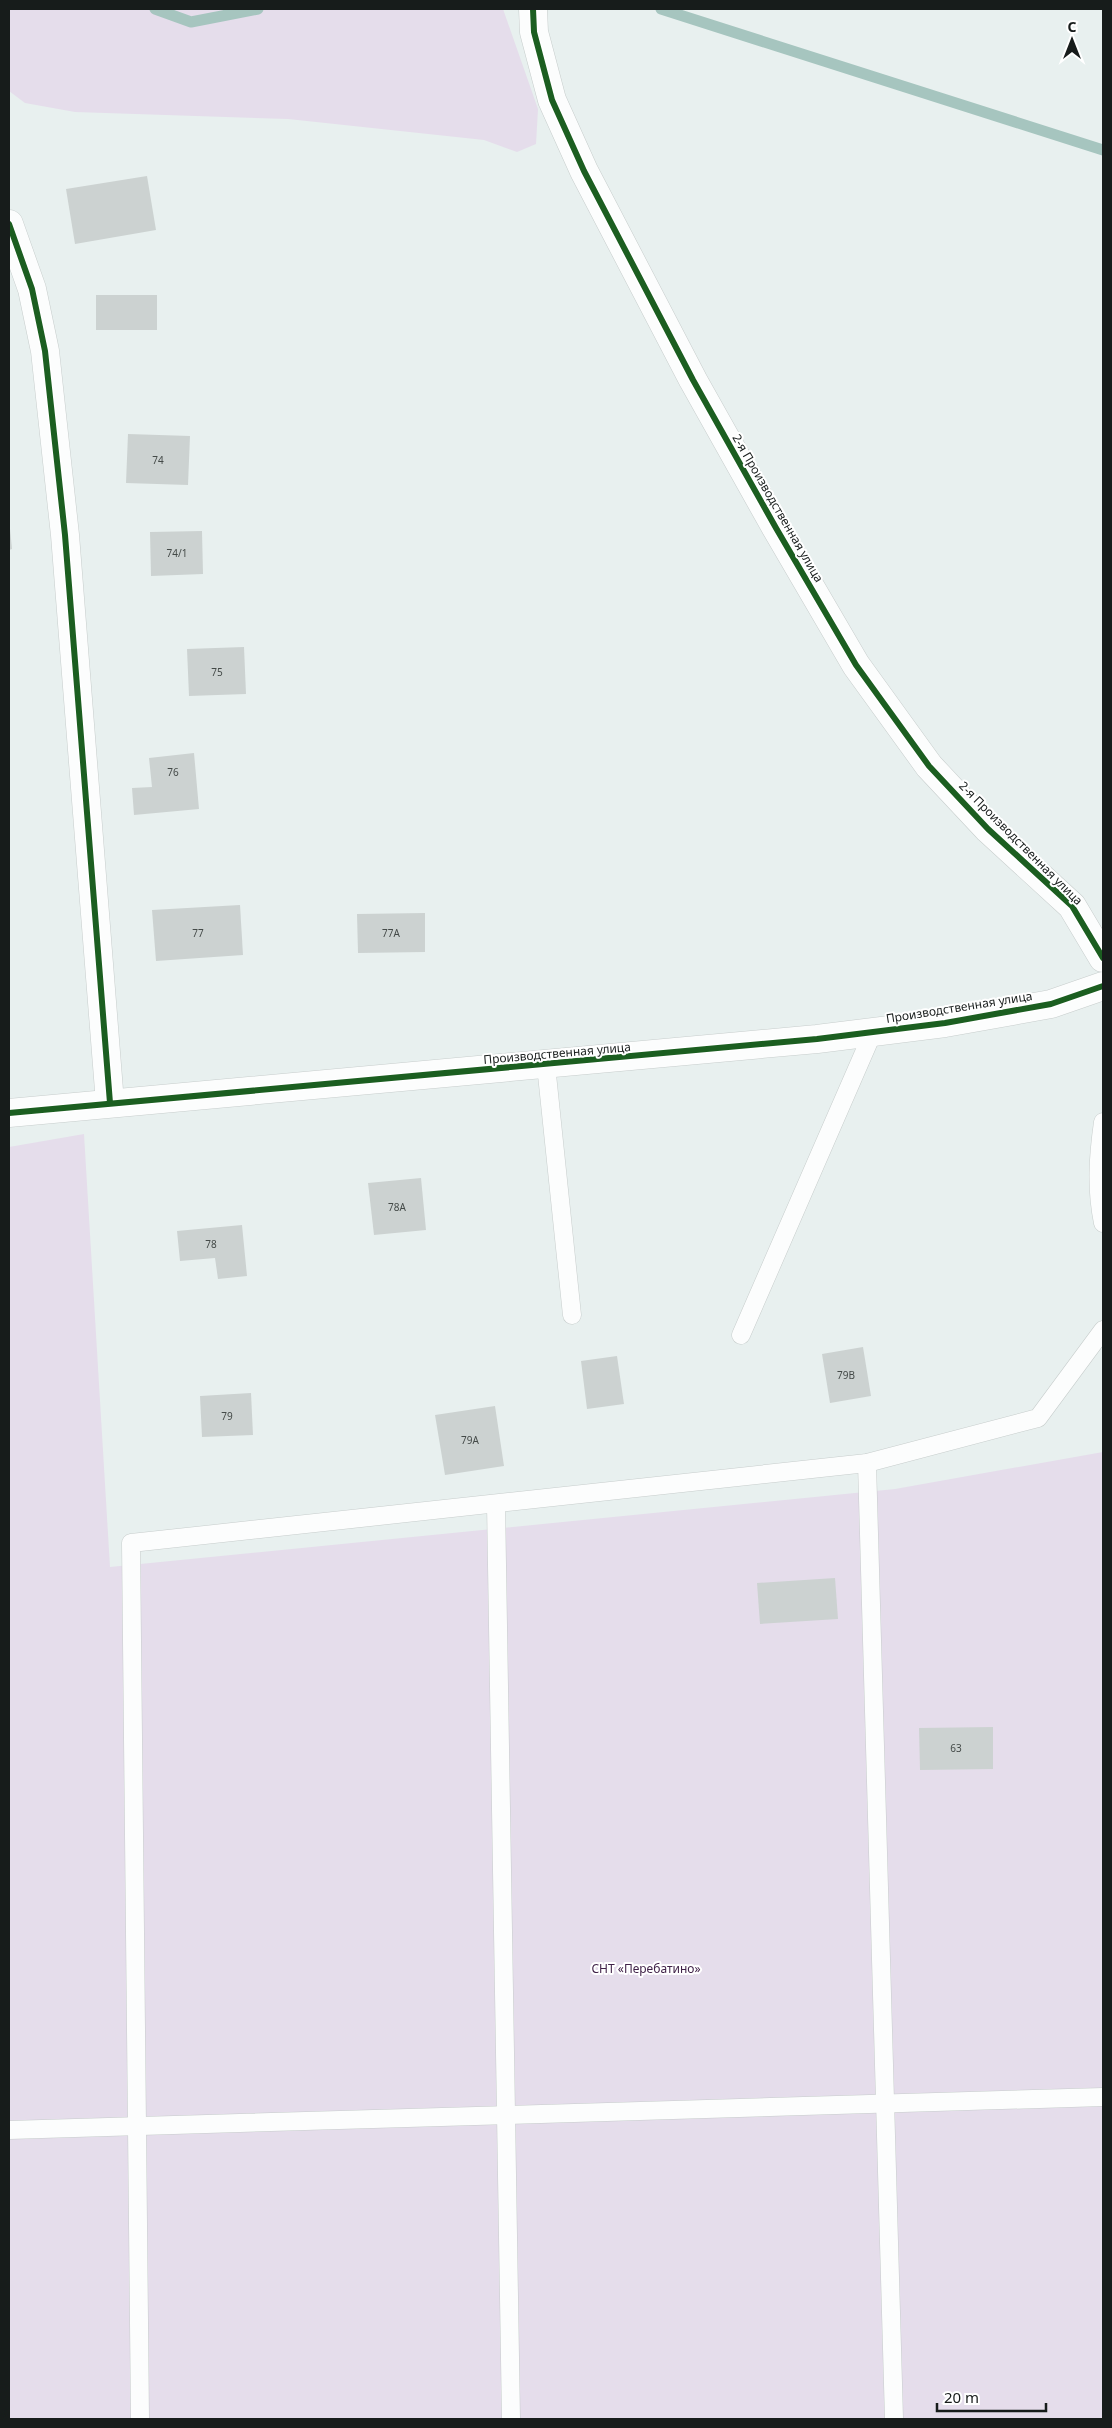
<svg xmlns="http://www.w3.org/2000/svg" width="1112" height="2428" font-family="'Noto Sans',sans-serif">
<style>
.green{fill:#e5ddeb}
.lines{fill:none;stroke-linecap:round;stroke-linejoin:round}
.stream{stroke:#a6c5bf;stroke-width:11}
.building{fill:#ccd2d1}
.service-casing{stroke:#c7cdcc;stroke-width:19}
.minor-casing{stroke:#c7cdcc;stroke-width:29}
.service{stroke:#fcfdfd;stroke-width:18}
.minor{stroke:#fcfdfd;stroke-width:28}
.cycleway-casing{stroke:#fff;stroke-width:9}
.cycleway{stroke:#1b5e20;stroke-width:6}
.labels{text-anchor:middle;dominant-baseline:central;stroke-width:4;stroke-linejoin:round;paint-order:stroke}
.number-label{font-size:10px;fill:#444a48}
.street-label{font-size:12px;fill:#171c1b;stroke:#fff}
.park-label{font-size:12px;fill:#402248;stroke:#fff}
</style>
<rect width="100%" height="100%" fill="#e8f0ef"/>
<!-- green -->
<g class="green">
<polygon points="9,9 503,9 538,109 536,144 517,152 484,140 288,119 75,112 25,103 9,91"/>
<polygon points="84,1134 110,1567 895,1489 1103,1452 1103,2419 9,2419 9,1147"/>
</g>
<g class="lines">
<!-- stream -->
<g class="stream">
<polyline points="155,9 191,22 258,9"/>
<polyline points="661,9 1103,150"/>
</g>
</g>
<!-- building -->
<g class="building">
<polygon points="147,176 156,230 75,244 66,189"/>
<rect x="96" y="295" width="61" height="35"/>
<polygon points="128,434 190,436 188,485 126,483"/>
<polygon points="9,529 10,529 12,549 9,550"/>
<polygon points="202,531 203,574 151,576 150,532"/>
<polygon points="244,647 246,694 189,696 187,649"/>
<polygon points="194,753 199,809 134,815 132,788 152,787 149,758"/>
<polygon points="240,905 243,955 156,961 152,910"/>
<polygon points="425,913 425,952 358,953 357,914"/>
<polygon points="421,1178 426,1230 374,1235 368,1183"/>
<polygon points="242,1225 247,1276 218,1279 215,1258 180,1261 177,1231"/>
<polygon points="863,1347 871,1396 830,1403 822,1354"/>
<polygon points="617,1356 624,1404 587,1409 581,1361"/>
<polygon points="251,1393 253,1435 202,1437 200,1396"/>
<polygon points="495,1406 504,1466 445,1475 435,1415"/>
<polygon points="835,1578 838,1619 760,1624 757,1583"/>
<polygon points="993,1727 993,1769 920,1770 919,1728"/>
</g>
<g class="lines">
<defs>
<g id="service">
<polyline points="546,1065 572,1315"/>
<path d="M1103 1122C1098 1157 1096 1189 1103 1223"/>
<polyline points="741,1335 873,1032"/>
<polyline points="867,1463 894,2419"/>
<polyline points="496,1504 511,2419"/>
<polyline points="9,2130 1103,2097"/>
<polyline points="140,2419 131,1543 867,1463 1038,1418 1103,1330"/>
</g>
<g id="minor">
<polyline points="533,9 534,32 552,100 584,171 693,380 776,528 856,665 929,766 988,829 1072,906 1103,958"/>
<polyline points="9,224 32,289 45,351 65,535 110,1103"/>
<polyline points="9,1113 817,1039 945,1023 1051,1004 1103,986"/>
</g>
</defs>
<!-- service casing -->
<use href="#service" class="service-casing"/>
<!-- minor casing -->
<use href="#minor" class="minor-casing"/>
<!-- service -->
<use href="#service" class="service"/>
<!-- minor -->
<use href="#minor" class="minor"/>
<defs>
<g id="cycleway">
<polyline points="533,9 534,32 552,100 584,171 693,380 776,528 856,665 929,766 988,829 1072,906 1103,958"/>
<polyline points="9,224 32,289 45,351 65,535 110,1103"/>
<polyline points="9,1113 817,1039 945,1023 1051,1004 1103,986"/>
</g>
</defs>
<!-- cycleway casing -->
<use href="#cycleway" class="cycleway-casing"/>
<!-- cycleway -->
<use href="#cycleway" class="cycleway"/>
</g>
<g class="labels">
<!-- number labels -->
<g class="number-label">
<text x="158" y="460">74</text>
<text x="177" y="553">74/1</text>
<text x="217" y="672">75</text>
<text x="173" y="772">76</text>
<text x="198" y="933">77</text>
<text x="391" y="933">77А</text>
<text x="397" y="1207">78А</text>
<text x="211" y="1244">78</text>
<text x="846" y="1375">79В</text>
<text x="227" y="1416">79</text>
<text x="470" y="1440">79А</text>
<text x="956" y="1748">63</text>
</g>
<!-- street labels -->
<g class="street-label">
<text transform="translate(778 508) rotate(60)">2-я Производственная улица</text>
<text transform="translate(1021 843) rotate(45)">2-я Производственная улица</text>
<text transform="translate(959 1007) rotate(-9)">Производственная улица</text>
<text transform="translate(557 1053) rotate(-5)">Производственная улица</text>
</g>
<!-- park labels -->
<g class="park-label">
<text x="646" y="1968">СНТ «Перебатино»</text>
</g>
</g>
<!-- border -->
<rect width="1112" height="2428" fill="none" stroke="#171c1b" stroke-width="20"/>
<!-- north arrow -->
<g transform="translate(1072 40)" stroke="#ffffff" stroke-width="4" paint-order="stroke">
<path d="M0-4L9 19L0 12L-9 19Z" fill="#171c1b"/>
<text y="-8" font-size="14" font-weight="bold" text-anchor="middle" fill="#171c1b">С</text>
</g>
<!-- scale -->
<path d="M937 2403v8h109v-8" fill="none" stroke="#171c1b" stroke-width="2.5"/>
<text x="944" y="2403" font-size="15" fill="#171c1b" stroke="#ffffff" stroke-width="4" paint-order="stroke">20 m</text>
</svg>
